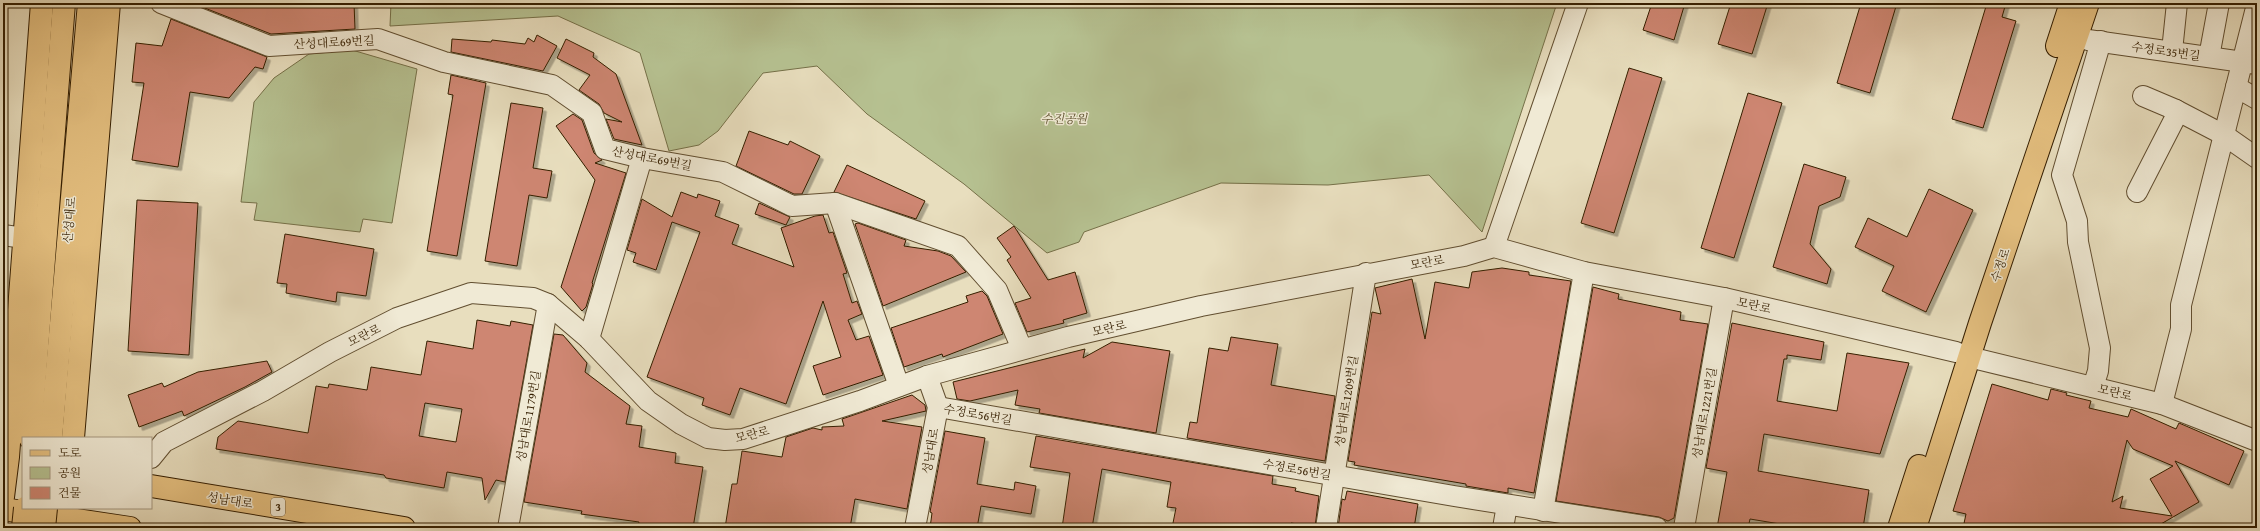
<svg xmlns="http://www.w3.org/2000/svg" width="2260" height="531" font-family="'Gentium Book Plus','Noto Serif KR',serif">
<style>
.green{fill:#b6c191;stroke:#757048}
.building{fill:#ce8672;stroke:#341e00;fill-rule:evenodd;filter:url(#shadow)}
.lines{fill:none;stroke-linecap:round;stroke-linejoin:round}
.minor-casing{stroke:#614e30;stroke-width:22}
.major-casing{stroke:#341e00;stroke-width:24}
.minor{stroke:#f0ead5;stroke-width:20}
.major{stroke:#e4bf7f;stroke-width:22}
.major-bridge-casing{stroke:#341e00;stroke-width:24;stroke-linecap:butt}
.major-bridge{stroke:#e4bf7f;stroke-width:22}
.labels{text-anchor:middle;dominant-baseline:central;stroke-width:3;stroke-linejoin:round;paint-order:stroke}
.shield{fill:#f0ead5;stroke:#6c5b40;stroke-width:1}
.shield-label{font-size:11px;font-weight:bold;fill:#341e00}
.street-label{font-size:12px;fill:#341e00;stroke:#f0ead5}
.park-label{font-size:12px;font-style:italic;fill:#5b4f2c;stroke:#f0ead5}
</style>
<defs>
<filter id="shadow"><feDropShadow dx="3.5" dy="3.5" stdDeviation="0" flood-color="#0004"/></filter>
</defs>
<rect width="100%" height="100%" fill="#e8debe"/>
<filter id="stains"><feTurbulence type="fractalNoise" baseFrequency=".005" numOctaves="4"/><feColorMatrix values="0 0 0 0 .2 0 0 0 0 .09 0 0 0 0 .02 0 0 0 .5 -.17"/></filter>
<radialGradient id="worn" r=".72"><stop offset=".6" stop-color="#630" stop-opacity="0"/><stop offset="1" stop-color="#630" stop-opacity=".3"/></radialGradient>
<!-- green -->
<g class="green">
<polygon points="391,3 1557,3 1482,232 1429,175 1328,185 1221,183 1084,232 1079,242 1047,253 964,184 867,114 817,66 763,73 718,131 699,145 669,151 640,53 558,16 390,26"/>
<polygon points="352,50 417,69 392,223 363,219 360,232 254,220 257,203 241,202 254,102 274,78 309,54"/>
</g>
<!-- building -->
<g class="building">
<polygon points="192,3 354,3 355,29 271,34"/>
<polygon points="1652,3 1685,3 1674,40 1643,30"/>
<polygon points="1731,3 1768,3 1752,54 1718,44"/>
<polygon points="1861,3 1897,3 1870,93 1837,83"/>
<polygon points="1987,3 2006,3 2002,17 2016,21 1983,128 1952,119"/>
<polygon points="171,19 267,57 263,69 255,67 229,98 190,92 178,167 132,160 144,83 132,82 136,43 162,46"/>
<polygon points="537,35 557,46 543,71 451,52 452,39 491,42 492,40 525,44 528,38 534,42"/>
<polygon points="566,39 594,53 593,57 616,74 642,145 614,139 606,119 622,122 604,113 599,104 579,90 590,75 557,58"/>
<polygon points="1629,68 1662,78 1614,233 1581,223"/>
<polygon points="451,75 486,83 457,256 427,251 453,95 448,94"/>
<polygon points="1748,93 1782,103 1734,258 1701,248"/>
<polygon points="511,103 543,108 533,168 552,171 547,198 529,195 517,266 485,261"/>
<polygon points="573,114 582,120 594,153 602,160 595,163 626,173 592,283 593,284 586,307 582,311 561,287 595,180 556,126"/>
<polygon points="749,131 788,145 790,141 820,156 802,194 794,194 736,166"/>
<polygon points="1804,164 1846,177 1840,197 1819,206 1810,244 1831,269 1827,284 1773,267"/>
<polygon points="847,165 925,201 916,219 834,192"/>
<polygon points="1929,189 1973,210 1926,312 1882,291 1894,266 1855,247 1868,218 1907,237"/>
<polygon points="681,192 697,198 698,194 720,201 715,216 739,225 732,244 794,267 781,228 815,216 823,215 829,233 833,232 847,273 843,274 852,303 857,301 862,314 848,320 856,340 869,336 883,375 823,395 813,366 841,357 823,301 786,404 740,388 730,415 702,405 704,398 647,377 700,232 672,222 656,270 633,262 636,253 627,250 642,199 672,217"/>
<polygon points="137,200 198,203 189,355 128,351"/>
<polygon points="759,203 790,217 786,225 755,214"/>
<polygon points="858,223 906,240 904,246 938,251 951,256 966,272 883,306 855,224"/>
<polygon points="1014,226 1048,280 1075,272 1087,313 1063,320 1064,323 1027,332 1015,303 1031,298 1007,260 1011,257 997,238"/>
<polygon points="285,234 374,249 366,296 337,292 336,302 286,293 287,284 277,283"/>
<polygon points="1502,268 1529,272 1529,275 1571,281 1534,493 1508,488 1508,493 1466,486 1466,484 1354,465 1355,462 1348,461 1372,312 1381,314 1375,288 1412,279 1425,339 1435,282 1469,288 1472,272"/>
<polygon points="1593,287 1619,294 1618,299 1681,312 1680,320 1708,324 1674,518 1668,521 1659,517 1556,501"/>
<polygon points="982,291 987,296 1003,334 943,357 942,354 904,367 891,328 968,302 966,296"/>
<path d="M477 320 510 326 511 321 533 325 505 482 496 480 485 500 482 478 447 472 444 488 386 478 384 475 216 449 218 437 238 421 308 433 316 386 328 388 329 384 367 390 371 367 421 375 427 341 473 349ZM425 403 462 409 456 442 419 436Z"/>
<polygon points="1732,323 1824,342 1821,360 1787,355 1787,359 1784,359 1777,401 1837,411 1847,353 1909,363 1880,454 1764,434 1758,471 1869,490 1863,528 1804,528 1750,519 1748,528 1717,528 1727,472 1706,468"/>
<polygon points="554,334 563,335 587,363 585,372 630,406 626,424 642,426 639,447 676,453 675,463 703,467 693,528 663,525 662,528 646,528 638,527 639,522 581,514 582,511 524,502"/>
<polygon points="1231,337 1278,344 1271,385 1335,396 1325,461 1187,438 1190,422 1197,423 1209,348 1228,351"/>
<polygon points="1112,342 1170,351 1156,433 1039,413 1040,409 1015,405 1018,390 970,401 957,399 953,382 1085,349 1083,358"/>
<polygon points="267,361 272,372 245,387 184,416 182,411 139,427 128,395 162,383 164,387 198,372"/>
<path d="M1992 384 2048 400 2051 389 2067 393 2066 395 2091 401 2089 408 2128 417 2131 409 2176 429 2179 423 2244 451 2229 485 2175 461 2199 502 2154 528H1963L1966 514 1953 511ZM2127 440 2133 449 2173 466 2150 479 2172 516 2120 508 2123 496 2112 502Z"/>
<polygon points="912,395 925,405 926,411 882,421 922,427 907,509 855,499 850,528 725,528 732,484 737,484 742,451 782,457 786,437 813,428 822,430 822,427 844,426 842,419"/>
<polygon points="945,431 985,438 977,484 1014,490 1015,482 1036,486 1031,514 981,506 977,528 930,528 932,513 930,512"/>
<polygon points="1036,436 1273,476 1272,484 1296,488 1295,491 1319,496 1315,527 1291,523 1290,528 1172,528 1176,508 1167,507 1171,482 1102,469 1092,528 1062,528 1070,473 1030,467"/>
<polygon points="1347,491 1418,504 1414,528 1338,528 1342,499 1345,500"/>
</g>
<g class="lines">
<defs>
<g id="minor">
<polyline points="161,3 269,46 378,39 444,62 552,85 592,113 605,149 642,158 723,172 792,206 835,203 958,246 997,290 1022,349"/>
<polyline points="2088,40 2257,64"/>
<polyline points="2172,51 2177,3"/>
<polyline points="2209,57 2219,3"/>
<polyline points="2236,87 2257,99"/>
<polyline points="2176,110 2224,135 2257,158"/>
<polyline points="2137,192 2175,118 2176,110 2143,96"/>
<polyline points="835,203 899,386"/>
<polyline points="3,235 24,238"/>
<polyline points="1494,247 1578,3"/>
<polyline points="589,339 642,158"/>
<polyline points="1969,357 2162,404 2257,441"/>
<polyline points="2093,387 2098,371 2100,348 2078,242 2077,221 2062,175 2101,41"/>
<polyline points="2162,404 2181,329 2181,305 2257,4"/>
<polyline points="938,407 1454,496 1657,528"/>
<polyline points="151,458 164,442 263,391 330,352 397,318 471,293 533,298 548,304 589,339 648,401 681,424 708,438 725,440 743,439 860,401 927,376 1068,337 1201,306 1464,256 1494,247 1584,272 1724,298 1956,352"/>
<polyline points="1543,511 1584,272"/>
<polyline points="508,528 548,304"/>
<polyline points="915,528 938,407 927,376"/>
<polyline points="1326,528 1366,273"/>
<polyline points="1503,528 1507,505"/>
<polyline points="1684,528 1724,298"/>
</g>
<g id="major">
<polyline points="2057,46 2071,3"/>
<polyline points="30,438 64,3"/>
<polyline points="51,438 89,3"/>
<polyline points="73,438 109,3"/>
<polyline points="151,486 404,528"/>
<polyline points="3,497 8,457 42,3"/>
<polyline points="3,509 130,528"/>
<polyline points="1899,528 1919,466"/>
<polyline points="1915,528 1980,323 2088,3"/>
</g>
</defs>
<!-- minor casing -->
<use href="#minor" class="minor-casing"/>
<!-- major casing -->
<use href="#major" class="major-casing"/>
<!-- minor -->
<use href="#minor" class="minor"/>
<!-- major -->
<use href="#major" class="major"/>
<defs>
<g id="major-bridge">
<polyline points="23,528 25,508"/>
<polyline points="44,528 46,508"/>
</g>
</defs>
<!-- major-bridge casing -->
<use href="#major-bridge" class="major-bridge-casing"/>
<!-- major-bridge -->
<use href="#major-bridge" class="major-bridge"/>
</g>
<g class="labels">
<!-- shield labels -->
<rect class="shield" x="271" y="498" width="14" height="18" rx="3"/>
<g class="shield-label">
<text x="278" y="507">3</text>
</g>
<!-- street labels -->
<g class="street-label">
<text transform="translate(334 42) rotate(-3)">산성대로69번길</text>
<text transform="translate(2166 51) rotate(8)">수정로35번길</text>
<text transform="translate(652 158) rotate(11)">산성대로69번길</text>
<text transform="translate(69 220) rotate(-85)">산성대로</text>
<text transform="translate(1427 262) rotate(-10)">모란로</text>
<text transform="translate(2000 265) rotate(-71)">수정로</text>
<text transform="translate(1754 305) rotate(13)">모란로</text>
<text transform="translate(1109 328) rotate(-13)">모란로</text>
<text transform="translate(364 335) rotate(-26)">모란로</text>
<text transform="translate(2115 392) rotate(14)">모란로</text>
<text transform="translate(1346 401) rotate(-81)">성남대로1209번길</text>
<text transform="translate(1704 413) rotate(-80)">성남대로1221번길</text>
<text transform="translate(978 414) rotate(10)">수정로56번길</text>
<text transform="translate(528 416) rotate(-80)">성남대로1179번길</text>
<text transform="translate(752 434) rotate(-14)">모란로</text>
<text transform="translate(930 451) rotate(-80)">성남대로</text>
<text transform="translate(1297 469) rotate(10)">수정로56번길</text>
<text transform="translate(230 500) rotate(9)">성남대로</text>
</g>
<!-- park labels -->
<g class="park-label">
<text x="1064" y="118">수진공원</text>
</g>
</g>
<!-- margin -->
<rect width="2260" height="531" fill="none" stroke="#e8debe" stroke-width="16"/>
<rect x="4" y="4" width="2252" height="523" fill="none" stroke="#341e00" stroke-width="2"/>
<rect x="8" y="8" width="2244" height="515" fill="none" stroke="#341e00"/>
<!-- legend -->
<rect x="22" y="437" width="130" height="72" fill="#f0ead5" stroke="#a59880"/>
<rect x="30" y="450" width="20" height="6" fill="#e4bf7f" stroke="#a59880"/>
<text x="58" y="457" font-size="12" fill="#341e00">도로</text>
<rect x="30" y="467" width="20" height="12" fill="#b6c191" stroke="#a59880"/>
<text x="58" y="477" font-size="12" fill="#341e00">공원</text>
<rect x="30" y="487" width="20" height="12" fill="#ce8672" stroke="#a59880"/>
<text x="58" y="497" font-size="12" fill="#341e00">건물</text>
<rect width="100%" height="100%" filter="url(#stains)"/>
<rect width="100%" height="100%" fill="url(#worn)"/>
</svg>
